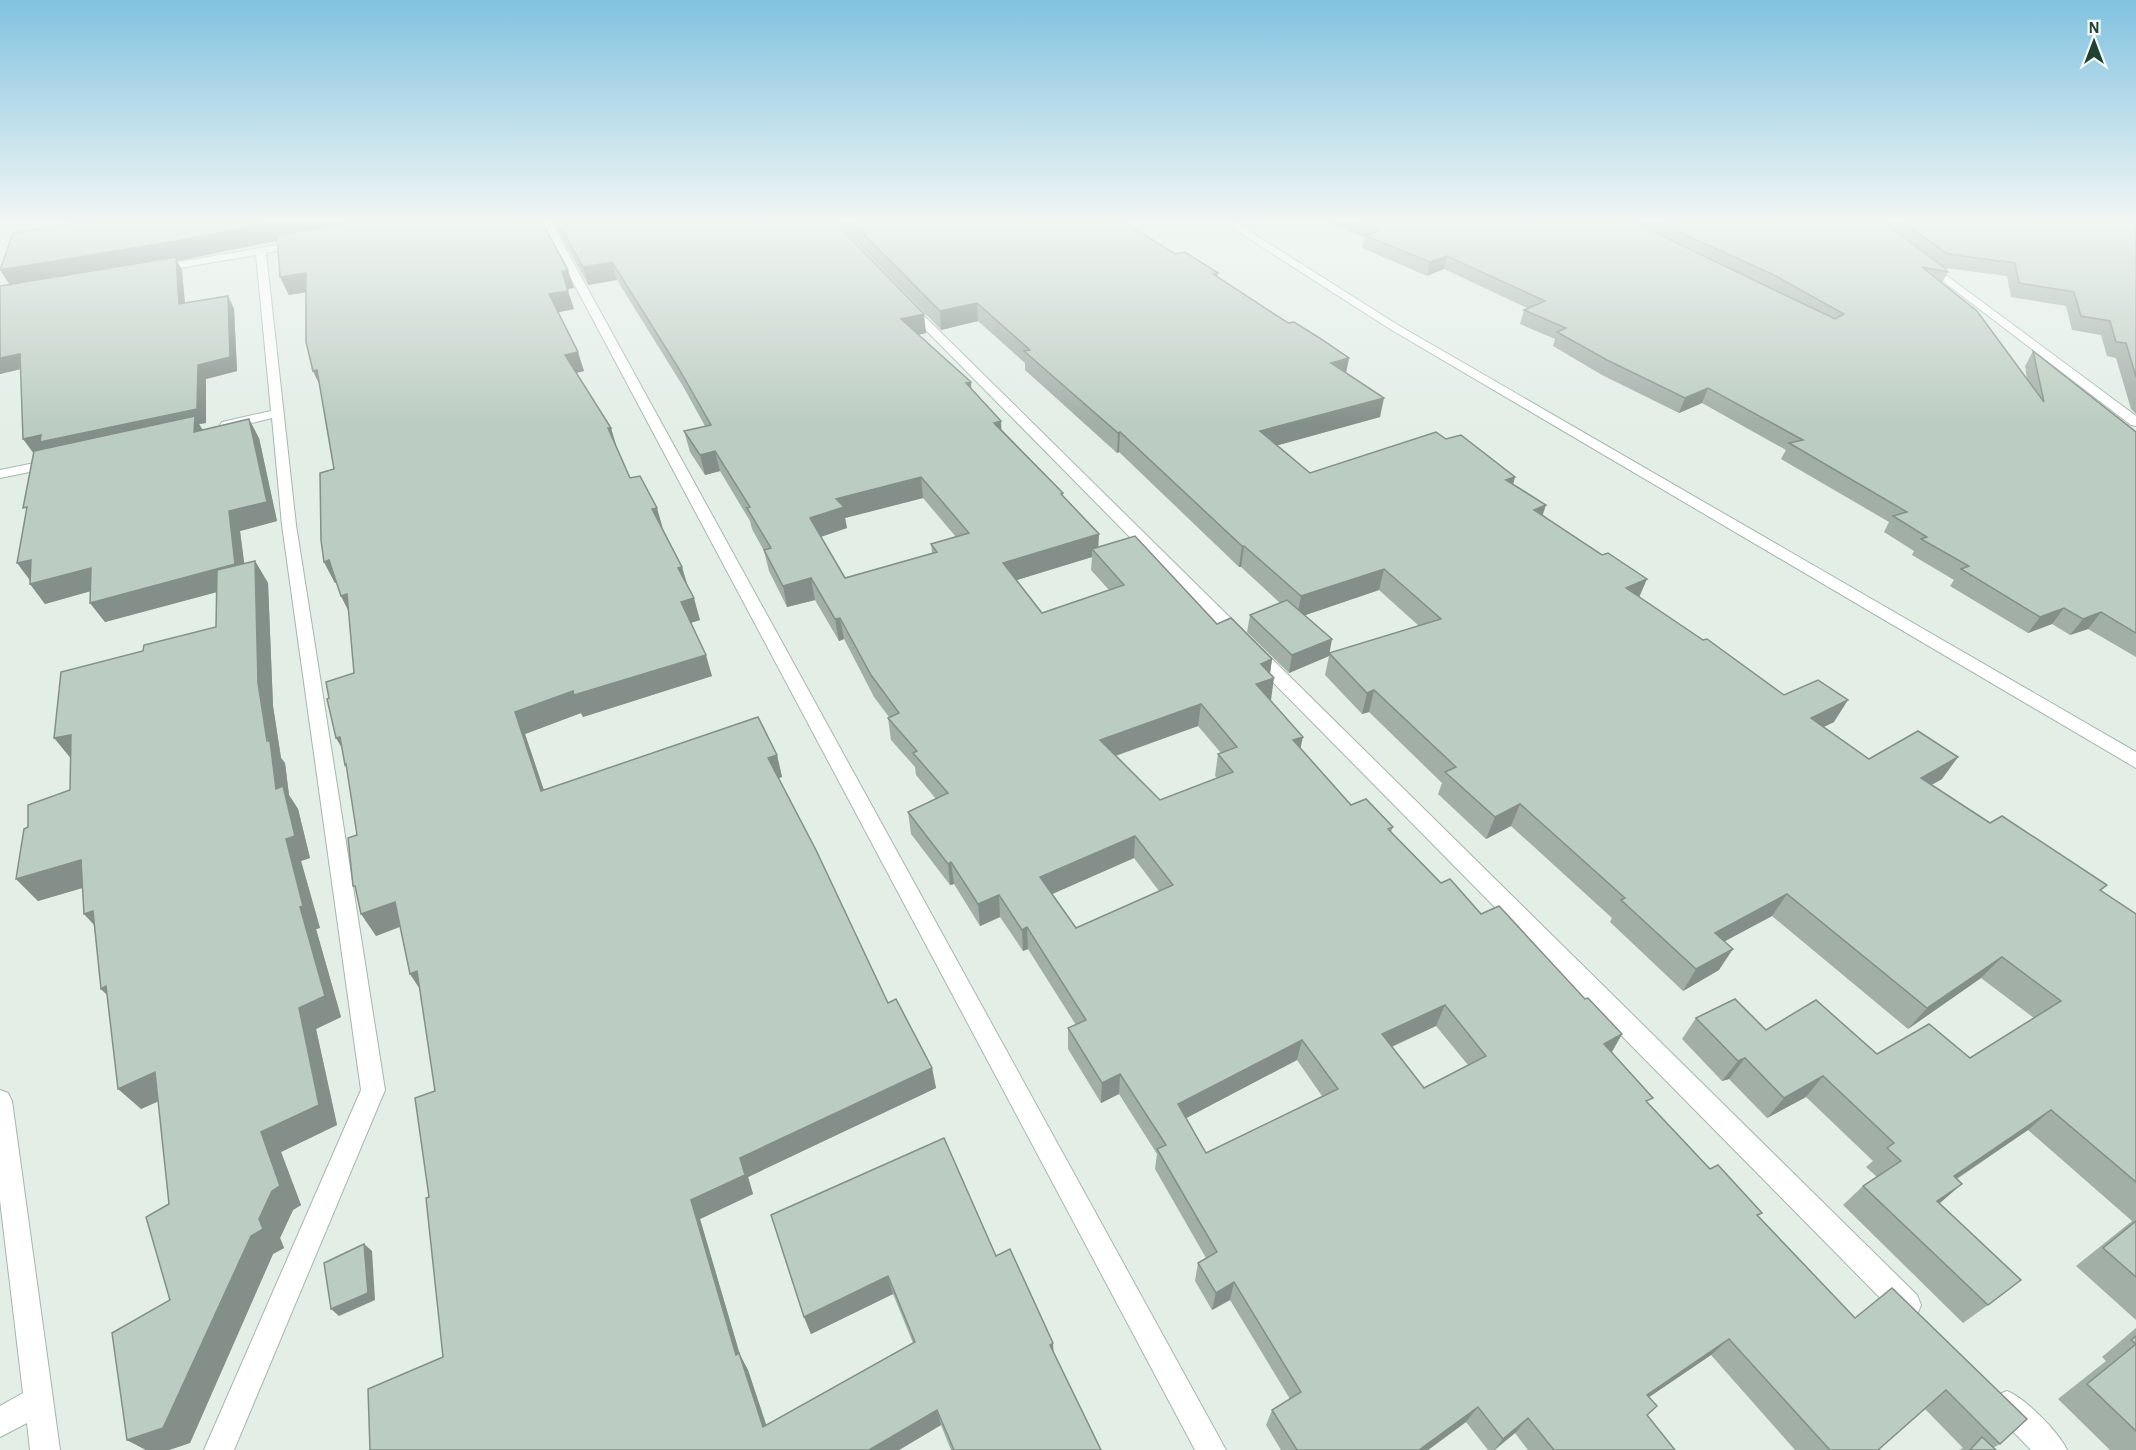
<svg xmlns="http://www.w3.org/2000/svg" width="2136" height="1450" font-family="'Alegreya Sans',sans-serif">
<style>
.lines{fill:none;stroke-linecap:round;stroke-linejoin:round}
.street-casing{stroke:#a5b7ad;stroke-width:2}
.street{fill:#fff;fill-rule:evenodd}
.wall{fill:#a1afa7;fill-rule:evenodd}
.shaded-wall{fill:#838f88}
.building{fill:#bbccc2;stroke:#838f88;stroke-width:1.5;fill-rule:evenodd}
</style>
<rect width="100%" height="100%" fill="#e3eee7"/>
<g class="lines">
<defs>
<g id="street">
<polygon points="541,222 551,222 1226,1450 1195,1450"/>
<polygon points="1223,222 1235,222 1398,325 2136,752 2136,768 1390,329"/>
<polygon points="300,241 304,242 304,246 266,253 296,525 385,1090 234,1450 204,1450 361,1090 282,525 272,418 227,429 220,425 222,422 271,411 256,255 156,272 151,269 156,266"/>
<polygon points="1927,261 2136,416 2136,426 2131,425 1923,266 1923,262"/>
<polygon points="908,303 912,304 1917,1295 1921,1305 1917,1315 1907,1319 1897,1315 904,308 902,306"/>
<polygon points="54,459 59,460 61,463 59,466 0,478 0,470"/>
<polygon points="0,1090 8,1093 12,1101 60,1450 30,1450 27,1423 0,1437 0,1406 23,1393 0,1200"/>
<path d="M2007 1391C2025 1398 2059 1432 2067 1450H2031L1997 1415 1993 1405 1997 1395Z"/>
</g>
</defs>
<!-- street casing -->
<use href="#street" class="street-casing"/>
<!-- street -->
<use href="#street" class="street"/>
</g>
<!-- wall -->
<g class="wall">
<polygon points="542,222 574,288 567,289 574,309 558,312 584,371 576,373 617,448 630,478 663,529 682,567 688,587 700,620 690,623 712,676 583,717 581,713 525,734 544,790 777,755 782,777 778,778 888,1003 932,1068 936,1088 748,1177 753,1194 700,1219 740,1355 748,1370 766,1425 913,1343 893,1294 811,1334 804,1317 771,1215 996,1256 1054,1353 1101,1450 951,1450 941,1425 899,1450 370,1450 443,1357 429,1197 435,1091 420,989 410,974 400,927 376,936 357,835 347,769 345,765 342,749 329,698 354,673 349,611 341,596 336,582 335,583 324,562 334,469 306,292 289,295 280,277 278,241 177,261 182,270 185,303 228,296 234,309 237,371 206,379 206,423 199,424 203,430 259,438 277,521 240,531 244,564 255,561 268,583 273,706 281,758 285,763 289,795 298,809 310,858 301,861 320,928 316,929 341,1017 316,1029 337,1125 281,1152 301,1205 293,1210 280,1238 284,1248 273,1254 190,1443 169,1450 146,1450 127,1440 170,1300 169,1204 158,1101 141,1109 107,995 101,989 94,925 84,914 83,888 38,901 16,879 28,827 70,790 143,651 216,627 217,592 105,622 90,603 91,591 45,604 30,584 26,512 34,454 21,369 0,374 9,284 13,233"/>
<path d="M553 222H835L926 333 918 335 971 382V389L1002 430 1063 493V496L1098 547 1272 659 1270 674V700L1300 748 1351 805 1393 827 1391 832 1441 883 1481 914 1585 999 1622 1034 1612 1052 1649 1104 1710 1169 1762 1213 1758 1216 1855 1318 1892 1288 2000 1444 1993 1448 1996 1450H1959L1963 1448 1925 1409 1878 1450H1795L1711 1355 1649 1397 1647 1415 1675 1450H1528L1515 1433 1495 1450H1488L1466 1422 1428 1450H1281L1266 1425 1272 1410 1290 1399 1230 1300 1212 1310 1195 1281 1198 1263 1206 1258 1155 1169 1157 1154 1119 1094 1101 1103 1068 1049V1028L1076 1025 1028 949 1023 951 1000 917 980 926 954 884 950 885 911 834 908 812 936 799 916 775 915 767 891 740 888 718 889 717 874 697 844 639 839 641 815 600 787 607 769 571 764 551 752 529 750 521 720 471 705 475 690 452 684 431 705 426 684 388 617 280 588 285ZM923 498 956 537 931 544 932 553 845 578 821 537 847 528 845 518ZM1092 557 1091 570 1109 590 1042 613 1017 580ZM1198 726 1221 753 1218 754 1215 776 1217 778 1160 800 1116 756ZM1134 858 1159 891 1076 928 1052 894ZM1436 1026 1468 1065 1424 1088 1392 1047ZM1297 1060 1322 1096 1206 1153 1186 1118Z"/>
<path d="M837 222H1125L1175 254 1218 273V277L1288 323 1349 358 1346 373 1380 417 1277 445 1310 473 1446 439 1515 477 1513 484 1543 515 1639 597 1784 695 1834 722 1823 727 1869 759 1942 779 1931 785 1990 823 2107 885 2101 891 2136 914V1320L2076 1266 2132 1221 2028 1130 1957 1179 1939 1203 1988 1305 1963 1323 1843 1205 1863 1186 1877 1177 1866 1167 1873 1161 1806 1097 1767 1118 1729 1079 1722 1081 1682 1039 1696 1018 1766 1030 1877 1054 1970 1058 2034 1018 1981 978 1908 1029 1772 916 1725 941 1719 970 1683 991 1610 922 1612 918 1511 826 1486 839 1438 794 1442 783 1369 712 1362 714 1325 675 1329 656 1289 673 1247 632 1250 615 1280 603 1241 567H1239L1119 452 1117 453 1025 370V363L978 321 941 330ZM1379 590 1419 626 1329 653 1305 615Z"/>
<polygon points="1329,222 2136,222 2136,414 2131,409 2116,358 2107,356 2101,335 2072,330 2066,306 2011,297 2007,276 1945,268 1948,272 1942,283 2027,379 2025,366 2033,351 2136,432 2136,657 2088,629 2070,635 2052,624 2028,633 1950,586 1954,580 1912,555 1914,551 1884,532 1889,522 1781,459 1786,450 1702,403 1679,413 1602,375 1553,346 1555,339 1520,324 1524,310 1527,308 1444,269 1427,276 1362,248 1364,238"/>
<polygon points="2136,1328 2136,1450 2110,1450 2058,1399 2106,1361 2102,1357"/>
</g>
<!-- shaded-wall -->
<g class="shaded-wall">
<polygon points="276,222 396,222 283,239 177,261 182,270 186,318 12,288 0,270"/>
<polygon points="1447,256 1444,269 1427,276 1430,262"/>
<polygon points="612,262 617,280 588,285 583,267"/>
<polygon points="568,270 574,288 567,289 562,271"/>
<polygon points="306,273 314,291 289,295 280,277"/>
<polygon points="568,291 574,309 555,313 549,294"/>
<polygon points="228,296 234,309 237,371 206,379 206,423 199,424 205,435 34,454 23,439 198,365"/>
<polygon points="977,303 978,321 941,330 940,311"/>
<polygon points="924,314 926,333 903,338 901,319"/>
<polygon points="578,352 584,371 571,374 565,355"/>
<polygon points="20,354 29,367 0,374 0,358"/>
<polygon points="1349,358 1345,377 1331,363"/>
<polygon points="317,370 322,390 313,371"/>
<polygon points="971,382 972,402 966,383"/>
<polygon points="1708,388 1702,403 1679,413 1685,398"/>
<polygon points="1384,398 1380,417 1257,451 1260,431"/>
<polygon points="249,419 259,438 277,521 240,531 247,584 105,622 90,603"/>
<polygon points="1001,421 1002,441 994,423"/>
<polygon points="608,428 611,428 617,448"/>
<polygon points="1120,432 1119,452 1117,453 1118,433"/>
<polygon points="715,451 720,471 705,475 700,455"/>
<polygon points="921,477 923,498 845,518 847,528 814,539 810,518 836,499"/>
<polygon points="1515,477 1509,498 1506,480"/>
<polygon points="1546,505 1539,526 1534,510"/>
<polygon points="657,508 663,529 652,509"/>
<polygon points="1099,534 1098,555 1092,549 1092,557 1004,584 1003,563"/>
<polygon points="1242,546 1244,546 1241,567 1239,567"/>
<polygon points="31,560 91,568 105,587 45,604 30,584 32,583 17,563"/>
<polygon points="329,560 341,581 335,583 324,562"/>
<polygon points="255,561 268,583 273,706 281,758 285,763 289,795 298,809 310,858 301,861 320,928 316,929 341,1017 316,1029 337,1125 281,1152 301,1205 293,1210 280,1238 284,1248 273,1254 190,1443 169,1450 146,1450 127,1440 259,1219 261,1132 299,1008 300,907 276,789 258,683"/>
<polygon points="682,567 688,588 678,568"/>
<polygon points="1384,569 1379,590 1297,618 1301,596"/>
<polygon points="811,578 815,600 787,607 783,586"/>
<polygon points="1647,579 1638,600 1626,588"/>
<polygon points="347,594 352,618 341,596"/>
<polygon points="694,598 700,620 687,624 681,602"/>
<polygon points="2064,608 2052,624 2028,633 2040,617"/>
<polygon points="2101,612 2088,629 2070,635 2083,619"/>
<polygon points="840,618 844,639 839,641 835,619"/>
<polygon points="1332,639 1329,656 1289,673 1292,655"/>
<polygon points="706,655 712,676 583,717 581,713 525,734 551,812 541,791 515,712 573,691"/>
<polygon points="1272,659 1269,680 1274,678 1271,700 1253,706 1256,684 1261,664"/>
<polygon points="1374,690 1369,712 1362,714 1367,693"/>
<polygon points="1848,700 1834,722 1797,740 1811,718"/>
<polygon points="1201,704 1198,726 1100,761 1100,740"/>
<polygon points="71,735 73,761 54,738"/>
<polygon points="340,737 349,760 336,738"/>
<polygon points="1303,737 1298,759 1293,740"/>
<polygon points="777,755 782,777 773,780 768,758"/>
<polygon points="1958,757 1942,779 1905,800 1921,778"/>
<polygon points="1520,804 1511,826 1486,839 1495,817"/>
<polygon points="1135,836 1134,858 1041,899 1040,877"/>
<polygon points="81,860 102,882 38,901 16,879"/>
<polygon points="951,862 954,884 950,885 948,864"/>
<polygon points="1787,894 1772,916 1701,954 1715,933"/>
<polygon points="999,895 1000,917 980,926 978,904"/>
<polygon points="395,902 409,923 376,936 361,914"/>
<polygon points="93,911 105,936 84,914"/>
<polygon points="1027,927 1028,949 1023,951 1022,930"/>
<polygon points="1733,949 1719,970 1683,991 1696,969"/>
<polygon points="2002,957 1981,978 1908,1029 1927,1008"/>
<polygon points="417,971 424,995 410,974"/>
<polygon points="106,986 123,1010 101,989"/>
<polygon points="1445,1005 1436,1026 1375,1054 1382,1034"/>
<polygon points="1622,1034 1610,1055 1604,1044"/>
<polygon points="1302,1040 1297,1060 1175,1124 1178,1104"/>
<polygon points="1745,1058 1729,1079 1722,1081 1738,1061"/>
<polygon points="932,1068 936,1088 748,1177 753,1194 700,1219 740,1355 748,1370 772,1442 763,1427 736,1355 691,1200 740,1158"/>
<polygon points="155,1072 177,1093 141,1109 118,1089"/>
<polygon points="1120,1074 1119,1094 1101,1103 1102,1083"/>
<polygon points="1823,1076 1806,1097 1767,1118 1784,1098"/>
<polygon points="2051,1110 2028,1130 1932,1195 1954,1176"/>
<polygon points="1962,1184 1940,1203 1915,1220 1937,1201"/>
<polygon points="364,1244 372,1251 375,1300 339,1316 331,1309"/>
<polygon points="888,1276 893,1294 811,1334 804,1317"/>
<polygon points="1234,1282 1230,1300 1212,1310 1216,1293"/>
<polygon points="1729,1339 1711,1355 1630,1410 1647,1395"/>
<polygon points="1053,1343 1054,1360 1050,1345"/>
<polygon points="1478,1407 1466,1422 1428,1450 1419,1450"/>
<polygon points="937,1410 941,1425 899,1450 869,1450"/>
<polygon points="1528,1418 1515,1433 1494,1450 1503,1439"/>
</g>
<!-- building -->
<g class="building">
<polygon points="84,222 294,222 276,225 276,222 176,241 0,270 13,233"/>
<polygon points="352,222 542,222 568,270 562,271 568,291 549,294 578,352 565,355 611,428 608,428 630,478 640,476 657,508 652,509 682,567 678,568 694,598 681,602 706,655 574,695 573,691 515,712 541,791 758,717 777,755 768,758 816,850 888,1003 896,999 932,1068 740,1158 745,1175 691,1200 736,1355 739,1353 763,1427 915,1342 888,1276 804,1317 771,1215 944,1138 996,1256 1010,1249 1053,1343 1050,1345 1101,1450 954,1450 937,1410 869,1450 370,1450 368,1389 443,1357 426,1198 429,1197 415,1098 435,1091 417,971 410,974 395,902 361,914 355,886 353,886 348,838 357,835 346,764 345,765 340,737 336,738 327,699 329,698 326,682 354,673 347,594 341,596 329,560 324,562 321,540 320,473 334,469 317,370 313,371 306,342 306,273 280,277 277,235"/>
<path d="M558 222H835L924 314 901 319 971 382 966 383 1001 421 994 423 1063 493 1061 494 1099 534 1003 563 1042 613 1124 585 1092 549 1135 536 1217 624 1231 618 1272 659 1261 664 1274 678 1256 684 1303 737 1293 740 1351 805 1366 799 1393 827 1388 829 1441 883 1450 879 1481 914 1499 906 1585 999 1588 998 1622 1034 1604 1044 1653 1098 1646 1101 1710 1169 1718 1165 1762 1213 1757 1215 1855 1318 1892 1288 2027 1419 2000 1444 1946 1390 1878 1450H1830L1729 1339 1647 1395 1657 1406 1647 1415 1675 1450H1554L1528 1418 1503 1439 1478 1407 1419 1450H1297L1272 1410 1301 1392 1234 1282 1216 1293 1198 1263 1217 1252 1157 1149 1166 1145 1120 1074 1102 1083 1068 1028 1086 1020 1027 927 1022 930 999 895 978 904 951 862 948 864 908 812 948 793 913 753 917 751 888 718 899 713 871 675 840 618 835 619 811 578 783 586 764 550 771 548 747 508 750 507 715 451 700 455 684 431 711 425 679 369 612 262 583 267ZM921 477 969 533 931 544 937 552 845 578 810 518 844 507 836 499ZM1201 704 1237 747 1218 754 1233 772 1160 800 1100 740ZM1135 836 1173 885 1076 928 1040 877ZM1445 1005 1486 1056 1424 1088 1382 1034ZM1302 1040 1338 1089 1206 1153 1178 1104Z"/>
<polygon points="852,222 1124,222 1175,254 1185,252 1218,273 1213,274 1288,323 1294,322 1318,337 1349,358 1331,363 1384,398 1260,431 1310,473 1436,432 1446,439 1461,435 1515,477 1506,480 1546,505 1534,510 1602,555 1608,553 1647,579 1626,588 1703,640 1707,639 1784,695 1818,680 1848,700 1811,718 1869,759 1918,731 1958,757 1921,778 1990,823 2002,816 2107,885 2100,890 2136,914 2136,1182 2051,1110 1954,1176 1962,1184 1937,1201 2021,1280 1988,1305 1863,1186 1901,1161 1887,1148 1894,1143 1823,1076 1784,1098 1745,1058 1738,1061 1696,1018 1735,999 1766,1030 1816,1000 1877,1054 1929,1024 1970,1058 2061,1001 2002,957 1927,1008 1787,894 1715,933 1733,949 1696,969 1621,900 1625,898 1520,804 1495,817 1445,772 1456,767 1374,690 1367,693 1329,653 1441,619 1384,569 1301,596 1244,546 1242,546 1120,432 1118,433 1024,351 1030,350 977,303 940,311"/>
<polygon points="1360,222 1633,222 1835,319 1844,314 1772,274 1657,222 1883,222 1945,268 1948,272 1922,267 1977,311 2044,402 2033,351 2136,432 2136,633 2101,612 2083,619 2064,608 2040,617 1961,569 1969,566 1921,539 1927,537 1893,516 1907,512 1789,443 1803,440 1708,388 1685,398 1607,360 1557,332 1566,328 1524,310 1545,301 1447,256 1430,262 1364,235 1379,231"/>
<polygon points="1903,222 2136,222 2136,377 2126,343 2116,342 2110,321 2081,316 2074,292 2019,283 2015,263 1948,254"/>
<polygon points="176,257 179,304 228,296 230,357 198,365 197,409 40,442 41,435 23,439 20,354 0,358 0,286"/>
<polygon points="195,416 194,432 249,419 267,502 229,511 235,564 90,603 91,568 30,584 31,560 17,563 27,507 23,508 34,451"/>
<polygon points="255,561 258,683 267,741 270,741 276,789 283,786 295,836 286,839 303,906 300,907 325,996 299,1008 319,1105 261,1132 280,1186 272,1191 259,1219 263,1229 251,1236 163,1428 127,1440 112,1333 170,1300 146,1217 169,1204 155,1072 118,1089 106,986 101,989 93,911 84,914 81,860 16,879 24,829 28,827 28,805 70,790 71,735 54,738 61,672 143,651 144,645 216,627 217,570"/>
<polygon points="1287,600 1332,639 1292,655 1250,615"/>
<polygon points="2136,1221 2136,1277 2103,1248"/>
<polygon points="364,1244 368,1293 331,1309 324,1263"/>
<polygon points="2136,1336 2136,1431 2087,1384 2136,1344 2131,1340"/>
<polygon points="1982,1437 1996,1450 1970,1450"/>
</g>
<!-- sky -->
<linearGradient id="sky" x2="0" y2="1"><stop stop-color="#81c2e0"/><stop offset="0.52" stop-color="#f2f7f4"/><stop offset="1" stop-color="#f2f7f4" stop-opacity="0"/></linearGradient>
<rect width="2136" height="425" fill="url(#sky)"/>
<!-- north arrow -->
<g transform="translate(2094 42)" stroke="#f4faf6" stroke-width="4.5" paint-order="stroke">
<path d="M0-4.5L10 22L0 15L-10 22Z" fill="#214133"/>
<text y="-9" font-size="16" font-weight="bold" text-anchor="middle" fill="#214133">N</text>
</g>
</svg>
